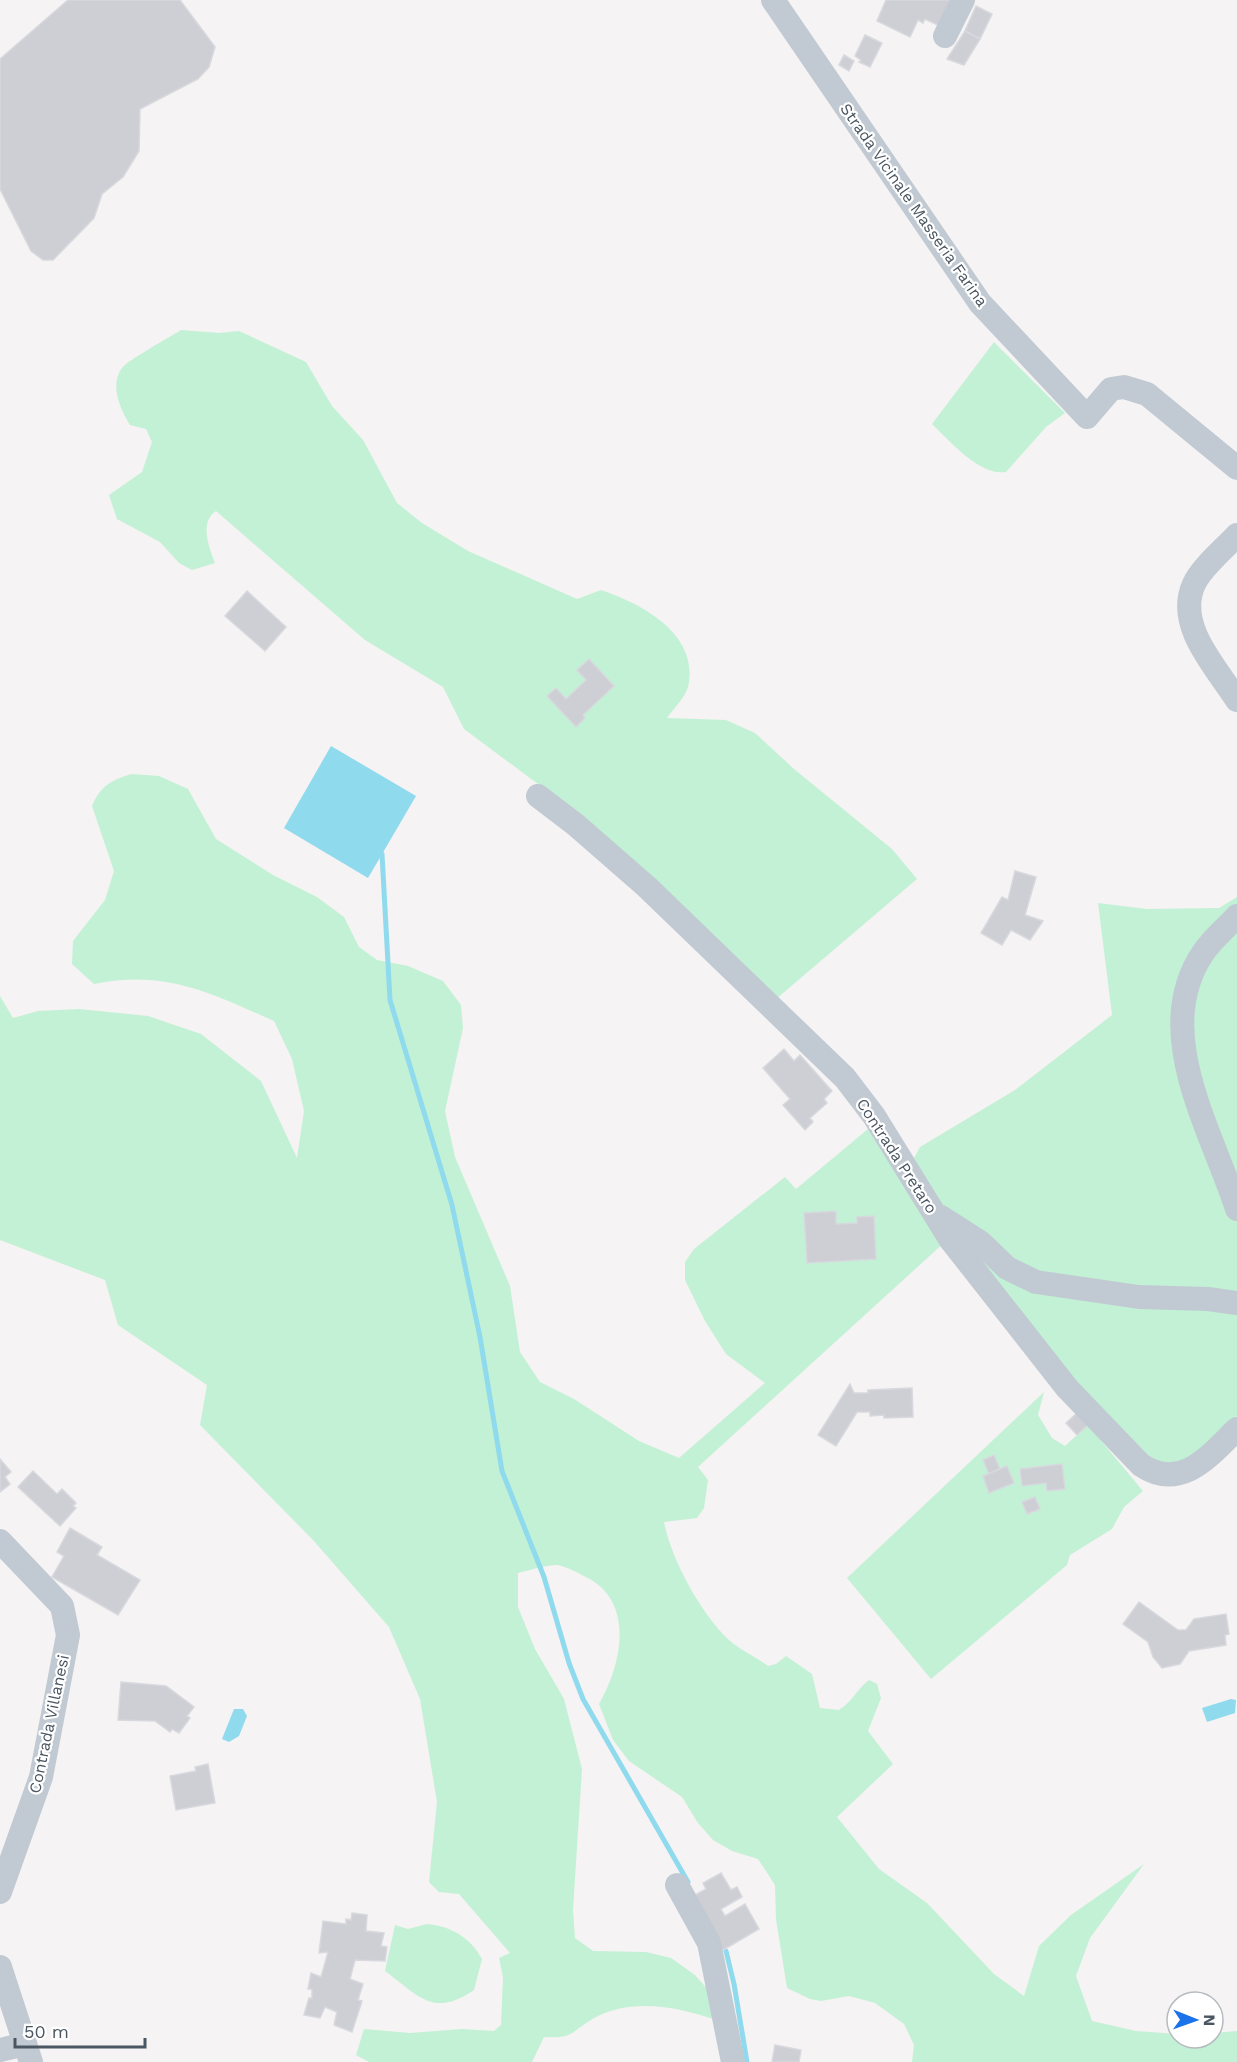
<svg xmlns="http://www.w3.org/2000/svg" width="1237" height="2062" font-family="'Work Sans',sans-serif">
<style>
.green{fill:#c3f1d5}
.water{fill:#90daee}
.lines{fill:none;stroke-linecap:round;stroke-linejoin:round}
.stream{stroke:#90daee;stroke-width:5}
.building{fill:#cdcfd5;stroke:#d7d9de;stroke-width:1.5}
.minor{stroke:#c1cad2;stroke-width:24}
.labels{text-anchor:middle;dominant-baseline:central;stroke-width:4.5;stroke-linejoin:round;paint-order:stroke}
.street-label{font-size:16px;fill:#4a5661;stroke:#fff}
</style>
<rect width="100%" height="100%" fill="#f5f3f3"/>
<!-- green -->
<g class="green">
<path d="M181 330 219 333 239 331 306 362 332 406 363 440 397 503 422 523 468 551 577 599 601 590C643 604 700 635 688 687 685 698 673 709 667 718L726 720 755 733 794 769 892 849 917 879 776 999 573 810 464 729 443 687 365 640 216 511C199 522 209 547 215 563L192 570 179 563 160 542 117 519 109 495 142 472 152 442 146 429 130 425C121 410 109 386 122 368 129 359 169 338 181 330Z"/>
<path d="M994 342 1065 413 1046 427 1006 472C979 476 950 441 932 424Z"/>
<path d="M131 774 159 776 188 789 216 839 273 875 317 897 344 917 359 947 377 960 408 966 443 981 461 1005 463 1028 445 1111 455 1157 510 1286 520 1352 540 1382 574 1399 639 1441 679 1458 765 1383 726 1354 705 1321 685 1280V1262L694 1249 785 1177 796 1189 868 1129 946 1241 698 1467 708 1480 704 1508 697 1518 664 1522C671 1559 701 1614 729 1640 740 1650 756 1657 768 1666L776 1664 786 1656 812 1674 820 1708 839 1710C853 1701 856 1690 869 1680L877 1684 881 1698 868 1731 893 1764 837 1817 879 1869 927 1903 994 1974 1024 1996 1039 1946 1071 1915 1144 1864 1090 1938 1076 1976 1092 2021 1136 2031 1177 2034V2038H1213V2033L1237 2031V2062H912L914 2045 904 2024 875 2003 849 1996 821 2001 810 1999 787 1988 776 1919 775 1885 758 1859 732 1851 713 1840 698 1823 682 1797 629 1761 613 1740 599 1704C622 1664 636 1600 584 1576 576 1572 564 1565 555 1565 543 1566 530 1570 518 1573V1607L535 1649 564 1699 582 1769 573 1910 575 1938 593 1951 646 1952 671 1958 695 1975 710 1992 719 2021C680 2007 632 1997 594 2018 570 2032 574 2039 544 2037L532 2062H369L356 2055 364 2029 410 2033 462 2029 494 2031 501 2025 503 1977 499 1958 510 1953 459 1894 439 1892 429 1882 437 1802 420 1699 389 1627 313 1540 200 1425 207 1385 118 1325 105 1280 0 1240V996L13 1018 38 1011 79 1009 148 1016 201 1034 261 1081 297 1158 304 1111 292 1059 274 1021C211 993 165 969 94 984L72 964 73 941 105 900 114 871 92 806C100 786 112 780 131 774Z"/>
<polygon points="1237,897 1237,1416 1188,1465 1161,1465 1132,1445 1078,1390 937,1202 914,1158 920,1147 1015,1090 1112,1015 1098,903 1147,909 1219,908"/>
<polygon points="1044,1392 1038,1415 1052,1438 1065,1446 1088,1425 1143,1491 1124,1507 1112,1529 1070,1555 1067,1565 931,1679 847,1578"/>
<path d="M427 1924C451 1926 471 1938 482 1959L474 1990C433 2018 419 1996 385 1971L395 1925 408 1929Z"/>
</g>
<!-- water -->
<g class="water">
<polygon points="331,746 416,796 368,878 284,828"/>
<polygon points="1231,1699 1236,1700 1235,1713 1207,1722 1202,1708"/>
<polygon points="234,1709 243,1709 247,1716 239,1736 229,1742 222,1739"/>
</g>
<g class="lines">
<!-- stream -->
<g class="stream">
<polyline points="382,854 390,1000 452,1205 480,1337 502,1471 544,1577 569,1663 583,1699 688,1882"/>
<polyline points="726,1951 734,1984 747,2062"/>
</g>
</g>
<!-- building -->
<g class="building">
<polygon points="68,0 180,0 215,47 209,67 198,79 140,109 139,151 123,177 102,194 94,218 53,260 43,260 31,251 0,189 0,59"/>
<polygon points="886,0 958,0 944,28 925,19 923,23 918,20 910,37 877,21"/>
<polygon points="976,6 992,14 980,39 965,31"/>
<polygon points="965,31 980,39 964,65 947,59"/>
<polygon points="865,35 882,43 870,67 859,62 861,60 855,56"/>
<polygon points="844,55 854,61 849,71 839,65"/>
<polygon points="247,591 286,627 265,651 225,616"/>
<polygon points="589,659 614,686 583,715 585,718 576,727 547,696 556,688 566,699 586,680 577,670"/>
<polygon points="1015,871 1036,877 1025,915 1043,921 1030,940 1011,930 1002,945 981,933 1002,897 1008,900"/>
<polygon points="784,1049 794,1061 800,1055 832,1091 824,1099 827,1103 810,1118 813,1122 805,1130 783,1105 790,1099 763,1068"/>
<polygon points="836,1211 836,1224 857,1223 857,1217 874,1216 876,1259 807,1263 804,1213"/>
<polygon points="850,1384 854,1393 868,1393 868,1390 912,1388 913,1417 884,1418 884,1415 870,1416 870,1412 857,1412 836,1446 818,1435"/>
<polygon points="1077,1413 1088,1425 1077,1435 1066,1423"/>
<polygon points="994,1455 1000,1469 989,1474 983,1460"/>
<polygon points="0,1459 11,1472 5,1477 10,1484 0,1492"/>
<polygon points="1062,1464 1065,1489 1047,1491 1046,1483 1022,1486 1020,1469"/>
<polygon points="1007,1466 1014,1483 989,1493 983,1476"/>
<polygon points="33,1471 57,1494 62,1489 76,1503 73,1506 76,1508 60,1526 18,1487"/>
<polygon points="1035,1497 1040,1509 1027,1514 1022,1502"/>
<polygon points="70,1528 102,1547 97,1555 140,1580 118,1615 52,1577 64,1556 57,1552"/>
<polygon points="1139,1602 1178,1630 1186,1630 1194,1619 1226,1614 1229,1634 1225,1635 1226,1645 1189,1651 1180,1664 1162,1668 1153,1657 1148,1642 1123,1624"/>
<polygon points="121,1682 166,1686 194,1707 187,1716 190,1718 179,1733 172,1729 170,1732 155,1721 118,1720"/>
<polygon points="208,1764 215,1803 176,1810 170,1776 196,1771 195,1767"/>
<polygon points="721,1873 731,1890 737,1887 742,1897 721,1909 725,1916 745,1904 759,1929 718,1953 688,1899 706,1889 703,1883"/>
<polygon points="352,1913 367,1915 366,1931 384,1933 381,1946 387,1947 385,1961 355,1960 350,1979 363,1984 358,2000 362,2001 352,2032 334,2025 337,2012 325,2007 320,2018 304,2015 309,1998 312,1998 312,1989 308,1989 311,1973 321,1977 328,1952 319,1953 323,1921 346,1924 346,1919 351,1920"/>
<polygon points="775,2045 801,2050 799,2062 772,2062"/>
</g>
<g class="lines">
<!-- minor -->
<g class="minor">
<polyline points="773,0 980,303 1087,417 1111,389 1124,387 1147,394 1237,468"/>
<polyline points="945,36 963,0"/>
<path d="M1237 535C1225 548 1201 568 1194 584 1175 625 1216 667 1237 700"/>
<path d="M538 796 576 825 647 887 845 1078 874 1116 950 1239 1067 1388 1141 1465C1181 1492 1209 1456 1237 1429"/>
<path d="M1237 916C1226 928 1212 939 1203 953 1150 1031 1212 1131 1237 1209"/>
<polyline points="941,1217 980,1242 1007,1268 1036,1282 1139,1297 1208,1299 1237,1303"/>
<polyline points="0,1541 62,1606 68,1635 41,1777 0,1892"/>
<polyline points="677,1885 709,1943 733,2062"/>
<polyline points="0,1967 31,2062"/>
<polyline points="0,2050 25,2044"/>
</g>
</g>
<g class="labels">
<!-- street labels -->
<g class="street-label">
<text transform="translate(914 205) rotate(55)">Strada Vicinale Masseria Farina</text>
<text transform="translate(897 1156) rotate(57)">Contrada Pretaro</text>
<text transform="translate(49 1724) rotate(-78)">Contrada Villanesi</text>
</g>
</g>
<!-- north arrow -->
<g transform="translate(1195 2020) rotate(91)"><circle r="28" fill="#ffffff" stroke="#b7bbc0" stroke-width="1.5"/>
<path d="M0-4.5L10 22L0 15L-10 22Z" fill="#1a73e8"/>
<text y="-9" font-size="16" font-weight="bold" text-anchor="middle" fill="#4a5661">N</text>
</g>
<!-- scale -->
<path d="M15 2038v9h130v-9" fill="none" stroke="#4a5661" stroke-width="3"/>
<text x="24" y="2038" font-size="18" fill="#4a5661" stroke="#ffffff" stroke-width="4.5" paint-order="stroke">50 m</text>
</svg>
